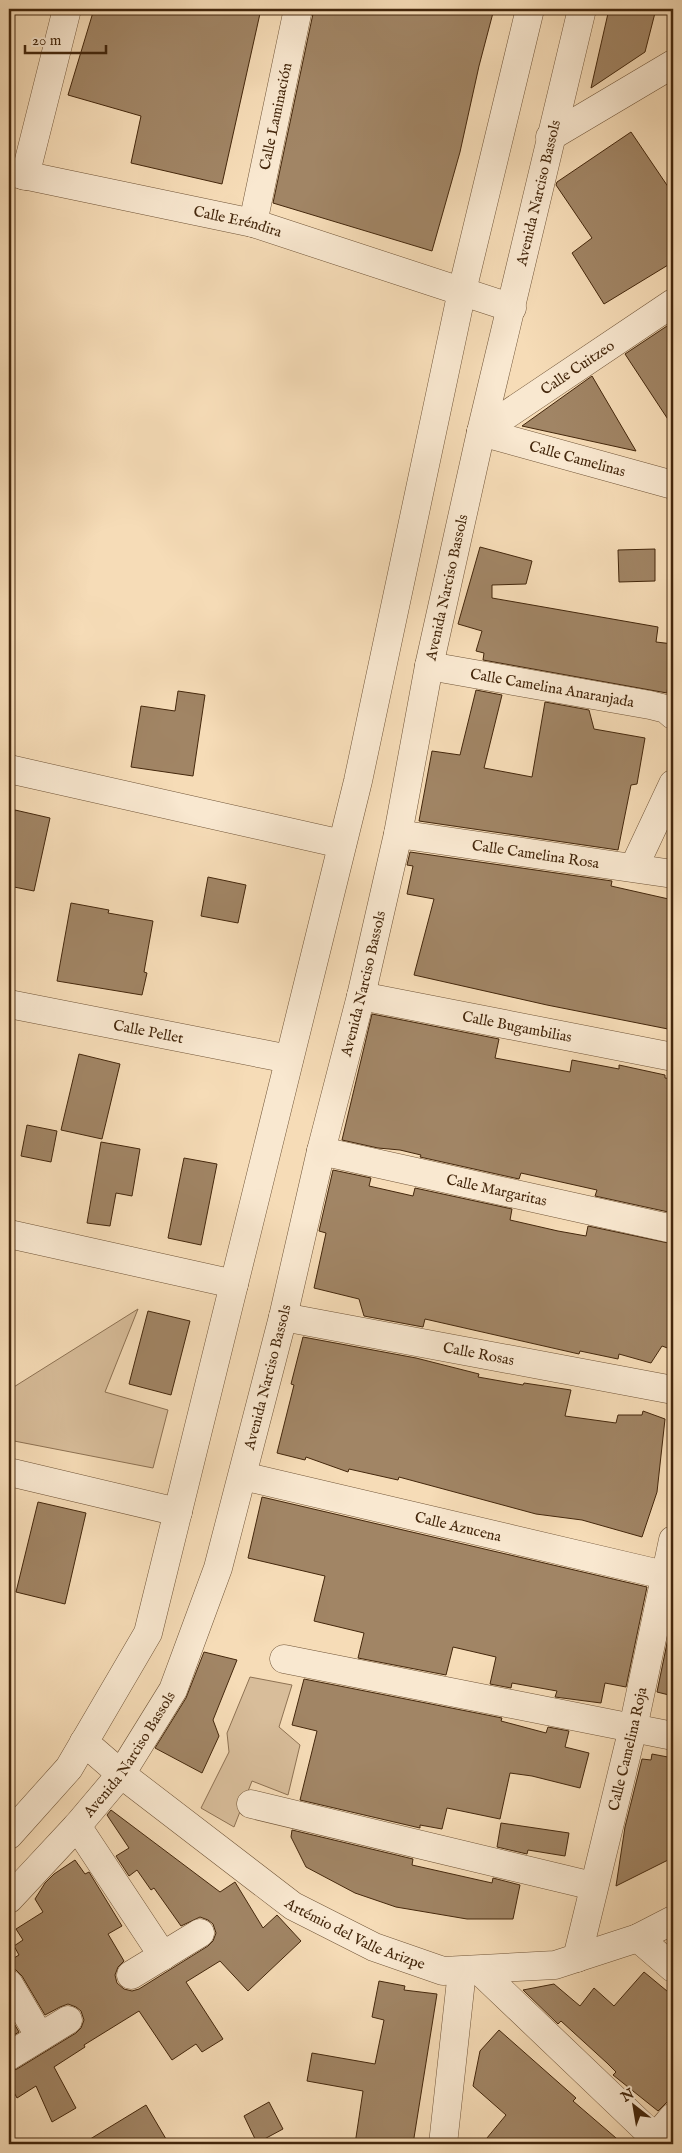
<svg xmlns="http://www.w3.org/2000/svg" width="682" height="2153" font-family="'IM FELL English',serif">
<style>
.green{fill:#d8bd9a;stroke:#8e7253}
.building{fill:#a18565;stroke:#44270c}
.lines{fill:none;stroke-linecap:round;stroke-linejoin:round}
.minor-casing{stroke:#705437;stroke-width:29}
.tertiary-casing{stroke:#705437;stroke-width:29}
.minor{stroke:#f9e8d0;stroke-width:28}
.tertiary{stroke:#f9e8d0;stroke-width:28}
.labels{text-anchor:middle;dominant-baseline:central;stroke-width:4.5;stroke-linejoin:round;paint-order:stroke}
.street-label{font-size:15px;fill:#44270c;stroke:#f9e8d0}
</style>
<rect width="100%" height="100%" fill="#f6dcb7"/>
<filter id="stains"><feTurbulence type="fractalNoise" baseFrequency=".004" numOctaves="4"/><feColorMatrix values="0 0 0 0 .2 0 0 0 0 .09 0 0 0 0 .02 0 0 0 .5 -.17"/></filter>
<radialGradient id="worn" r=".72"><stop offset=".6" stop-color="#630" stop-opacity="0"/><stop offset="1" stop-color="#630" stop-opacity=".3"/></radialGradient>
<!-- green -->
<g class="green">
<polygon points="138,1309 105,1392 168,1410 153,1468 9,1440 9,1390"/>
<polygon points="250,1677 292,1685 279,1727 300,1745 288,1795 252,1781 234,1827 201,1808 229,1752 227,1733"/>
</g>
<!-- building -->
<g class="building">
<polygon points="94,9 261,9 222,184 131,163 141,116 68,95"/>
<polygon points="314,9 494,9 479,66 460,152 432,251 273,203"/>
<polygon points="609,9 656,9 645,52 591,88"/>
<polygon points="631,132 673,194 673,262 604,304 572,253 592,238 556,185 557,182"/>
<polygon points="673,322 673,427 625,354"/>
<polygon points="592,376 636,451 522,426"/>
<polygon points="480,547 532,561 526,584 492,585 492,598 658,627 656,642 673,644 667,693 483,660 484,653 476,651 482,631 458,624"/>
<polygon points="655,549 655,581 619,582 618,550"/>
<polygon points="476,690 502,695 484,768 532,777 545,702 589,710 594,729 645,738 637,784 631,785 618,850 419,821 432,751 460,755"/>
<polygon points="178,691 205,695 193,776 131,767 141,706 175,711"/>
<polygon points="15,810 50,818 34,891 9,886 9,839"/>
<polygon points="410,852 612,881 611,886 673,900 673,1030 547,1005 414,975 434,899 407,894 413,866 407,865"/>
<polygon points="208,877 246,885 238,923 201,916"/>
<polygon points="71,903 109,910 108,913 153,921 144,972 147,973 142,995 57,981"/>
<polygon points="372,1014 499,1039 495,1058 570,1072 572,1060 619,1069 619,1065 665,1075 665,1078 673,1079 673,1213 595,1196 597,1190 521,1173 519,1179 420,1157 421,1155 400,1150 378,1148 342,1140"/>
<polygon points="79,1054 120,1064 102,1139 61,1130"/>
<polygon points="27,1125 57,1131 51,1162 21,1156"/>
<polygon points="101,1142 140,1149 132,1196 116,1193 110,1226 87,1223"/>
<polygon points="184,1158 217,1164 201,1245 168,1238"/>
<polygon points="333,1170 371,1178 369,1186 413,1196 415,1188 512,1209 510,1220 558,1231 586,1236 588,1226 673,1244 673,1350 662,1346 651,1363 619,1354 618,1359 580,1351 579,1354 425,1319 423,1327 364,1316 359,1299 314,1288 326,1233 319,1231"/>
<polygon points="148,1311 190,1321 171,1395 129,1384"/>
<polygon points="303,1337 416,1358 479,1374 478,1377 523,1385 524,1383 571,1390 565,1416 616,1423 618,1415 642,1415 643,1411 665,1419 657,1492 642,1537 582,1520 536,1514 399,1477 398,1480 349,1469 348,1472 306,1457 305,1460 277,1453 294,1385 291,1384"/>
<polygon points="262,1497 647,1587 626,1687 605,1683 601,1703 555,1697 557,1691 512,1683 511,1688 490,1684 496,1657 453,1647 446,1675 358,1658 364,1633 314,1621 325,1576 248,1558"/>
<polygon points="38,1502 86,1513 65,1604 16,1592"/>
<polygon points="673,1614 673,1696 657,1692"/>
<polygon points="204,1652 237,1660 213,1720 219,1736 202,1773 155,1748 186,1698"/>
<polygon points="304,1679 502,1718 501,1721 546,1733 548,1727 569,1731 565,1747 589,1753 580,1788 532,1776 510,1773 500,1819 447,1808 442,1829 420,1825 420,1828 300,1800 317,1731 292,1725"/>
<polygon points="652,1754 673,1758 673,1837 670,1859 616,1886 625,1827 642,1759 651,1760"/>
<polygon points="111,1810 220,1892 235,1882 263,1928 277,1915 301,1941 248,1991 220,1961 186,1982 223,2039 202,2052 196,2044 172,2060 139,2011 84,2045 85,2047 54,2067 76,2108 52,2122 36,2086 17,2098 9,2083 9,2072 17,2069 76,2033 81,2028 84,2020 81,2011 76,2007 68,2004 60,2007 45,2015 22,1976 16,1970 9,1968 9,1961 19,1955 14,1946 23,1940 16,1929 43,1912 35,1899 45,1883 54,1874 75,1860 85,1874 89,1872 122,1926 108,1934 124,1961 118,1967 115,1975 117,1983 124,1989 132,1991 139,1989 171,1969 208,1946 213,1941 216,1933 213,1924 208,1920 200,1917 181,1926 154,1888 151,1890 137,1870 129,1876 116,1856 129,1848 107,1815"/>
<polygon points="501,1823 569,1833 565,1856 528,1850 527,1854 497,1847"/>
<polygon points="292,1830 413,1859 412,1865 492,1883 493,1878 520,1885 513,1919 467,1919 396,1907 355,1893 306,1867 291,1837"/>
<polygon points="644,1972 673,1996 673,2102 667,2102 658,2111 613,2075 616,2072 607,2063 561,2021 558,2024 523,1990 554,1984 580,2006 594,1988 614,2006"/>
<polygon points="379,1981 405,1986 404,1990 437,1994 413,2144 355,2144 363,2091 307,2081 312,2053 375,2064 384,2020 372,2017"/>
<polygon points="9,2015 19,2032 9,2038"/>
<polygon points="499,2030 576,2098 573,2101 623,2144 482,2144 506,2115 473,2086 480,2051"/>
<polygon points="269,2102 283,2129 257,2143 244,2116"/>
<polygon points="146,2105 169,2144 82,2144"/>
</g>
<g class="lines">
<defs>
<g id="minor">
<polyline points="550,137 673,64"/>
<path id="s1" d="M9 172 253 223 512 308"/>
<polyline points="25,176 67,9"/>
<path id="s2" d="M253 223 298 9"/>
<path id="s3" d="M481 432 673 303"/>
<path id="s4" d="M481 432 673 485"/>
<path id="s5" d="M429 666 650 705 666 709 673 715"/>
<polyline points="9,769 342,844"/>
<path id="s6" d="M398 834 673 874"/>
<polyline points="634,867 673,784"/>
<path id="s7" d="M361 996 673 1057"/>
<path id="s8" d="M9 1004 289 1059"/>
<path id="s9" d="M321 1151 673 1229"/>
<polyline points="9,1234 234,1284"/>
<path id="s10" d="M283 1317 673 1390"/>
<polyline points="9,1472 178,1512"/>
<path id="s11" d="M243 1476 673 1577"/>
<polyline points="284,1659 673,1736"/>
<polyline points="251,1804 593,1886"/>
<polyline points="77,1826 163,1956"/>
<polyline points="638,1938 673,1968"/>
<path id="s12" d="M577 1958 633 1728 673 1540"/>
<polyline points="480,1971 655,2138"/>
<polyline points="131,1975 200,1933"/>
<polyline points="9,1984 40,2037"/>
<polyline points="9,2056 68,2020"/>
<polyline points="443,2144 462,1971"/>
<polyline points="650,2144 673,2117"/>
</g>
<g id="tertiary">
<path id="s13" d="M84 1742 121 1774 293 1906 374 1947 443 1971 555 1965 638 1938 673 1920"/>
<polyline points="9,1835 69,1768 148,1633 358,781 462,291 530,9"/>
<path id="s14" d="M9 1899 77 1826 121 1774 173 1690 218 1568 283 1317 321 1151 361 996 398 834 429 666 481 432 582 9"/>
</g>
</defs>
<!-- minor casing -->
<use href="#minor" class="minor-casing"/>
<!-- tertiary casing -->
<use href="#tertiary" class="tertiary-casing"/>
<!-- minor -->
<use href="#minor" class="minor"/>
<!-- tertiary -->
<use href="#tertiary" class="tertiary"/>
</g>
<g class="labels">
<!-- street labels -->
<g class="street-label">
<text stroke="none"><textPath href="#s2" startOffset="109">Calle Laminación</textPath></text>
<text stroke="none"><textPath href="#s14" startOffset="1809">Avenida Narciso Bassols</textPath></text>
<text stroke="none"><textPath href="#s1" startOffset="234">Calle Eréndira</textPath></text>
<text stroke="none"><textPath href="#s3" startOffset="116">Calle Cuitzeo</textPath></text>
<text stroke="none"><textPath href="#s4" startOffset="100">Calle Camelinas</textPath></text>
<text stroke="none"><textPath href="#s14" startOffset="1404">Avenida Narciso Bassols</textPath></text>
<text stroke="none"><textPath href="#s5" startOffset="125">Calle Camelina Anaranjada</textPath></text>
<text stroke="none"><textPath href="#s6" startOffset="139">Calle Camelina Rosa</textPath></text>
<text stroke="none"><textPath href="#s14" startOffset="999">Avenida Narciso Bassols</textPath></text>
<text stroke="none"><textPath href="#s7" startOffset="159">Calle Bugambilias</textPath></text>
<text stroke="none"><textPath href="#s8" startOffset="142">Calle Pellet</textPath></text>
<text stroke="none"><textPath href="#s9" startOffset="180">Calle Margaritas</textPath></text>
<text stroke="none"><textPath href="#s10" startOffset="199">Calle Rosas</textPath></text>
<text stroke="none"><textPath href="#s14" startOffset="594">Avenida Narciso Bassols</textPath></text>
<text stroke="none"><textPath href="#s11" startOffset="221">Calle Azucena</textPath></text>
<text stroke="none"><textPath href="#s12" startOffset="215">Calle Camelina Roja</textPath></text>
<text stroke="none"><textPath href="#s14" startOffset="189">Avenida Narciso Bassols</textPath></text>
<text stroke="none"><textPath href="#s13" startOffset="334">Artémio del Valle Arizpe</textPath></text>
</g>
</g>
<!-- margin -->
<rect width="682" height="2153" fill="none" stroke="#f6dcb7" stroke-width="30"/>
<rect x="10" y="10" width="662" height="2133" fill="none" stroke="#44270c" stroke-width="2.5"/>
<rect x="15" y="15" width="652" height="2123" fill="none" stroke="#44270c"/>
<!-- north arrow -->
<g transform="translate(634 2106) rotate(329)" stroke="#f9e8d0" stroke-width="4" paint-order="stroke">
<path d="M0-4L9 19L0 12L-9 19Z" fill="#44270c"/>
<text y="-8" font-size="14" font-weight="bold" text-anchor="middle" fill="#44270c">N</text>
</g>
<!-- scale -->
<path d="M25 45v8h81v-8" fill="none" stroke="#44270c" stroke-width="2.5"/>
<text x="32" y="45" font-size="15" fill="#44270c" stroke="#f9e8d0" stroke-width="4" paint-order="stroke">20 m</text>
<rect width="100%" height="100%" filter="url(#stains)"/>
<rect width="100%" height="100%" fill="url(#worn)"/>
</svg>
